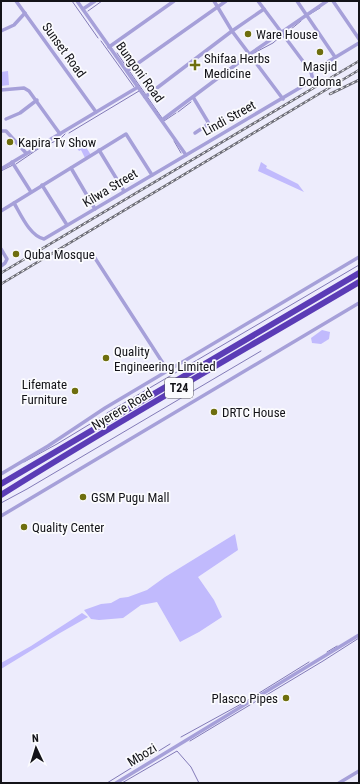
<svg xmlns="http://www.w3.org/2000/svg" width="360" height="784" font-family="'Roboto Condensed',sans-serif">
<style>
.green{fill:#c1bafd}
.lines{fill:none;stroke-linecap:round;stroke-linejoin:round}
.stream{stroke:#827ab7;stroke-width:1}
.street{stroke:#a6a0d9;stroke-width:3.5}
.highway{stroke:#5b3cb6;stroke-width:6}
.rail-casing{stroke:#6e6e77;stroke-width:2.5}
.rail{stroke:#fbfbfe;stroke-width:1;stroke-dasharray:3;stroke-linecap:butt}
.poi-dot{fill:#6e6e0e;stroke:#fbfbfe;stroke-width:1.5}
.labels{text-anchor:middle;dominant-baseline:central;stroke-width:3.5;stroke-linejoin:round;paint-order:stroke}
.shield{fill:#fbfbfe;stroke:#59595d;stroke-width:1}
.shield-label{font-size:12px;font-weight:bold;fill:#131318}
.poi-label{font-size:13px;fill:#131318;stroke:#fbfbfe;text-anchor:start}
.street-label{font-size:13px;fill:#131318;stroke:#fbfbfe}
</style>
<rect width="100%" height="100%" fill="#edecfc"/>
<!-- green -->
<g class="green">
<polygon points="8,71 9,85 1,86 1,72"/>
<polygon points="84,144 91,155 85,158 81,150 79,151 77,148"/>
<polygon points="261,162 267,166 266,168 298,184 304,192 258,171"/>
<polygon points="322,330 330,332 329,339 321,344 312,343 311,338"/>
<polygon points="235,534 238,550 198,577 214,600 222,617 199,632 180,642 157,602 141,605 123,618 99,620 91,619 84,610 101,604 111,603 120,598 128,597 147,590 165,577"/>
<polygon points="82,613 88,617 60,633 1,669 1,663 31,646"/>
</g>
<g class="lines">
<!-- stream -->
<g class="stream">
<polyline points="72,1 98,38"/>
<polyline points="88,11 102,1"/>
<polyline points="310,14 320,8"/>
<polyline points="285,34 301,21"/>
<polyline points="101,41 134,87"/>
<polyline points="117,53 128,69"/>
<polyline points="254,53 273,43 282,35"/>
<polyline points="130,72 162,118"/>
<polyline points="178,112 191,102"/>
<polyline points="164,121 176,113"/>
<polyline points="69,133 139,91"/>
<polyline points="61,138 65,134"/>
<polyline points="174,141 181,153"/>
<polyline points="16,164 38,149 60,139"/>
<polyline points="1,171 13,165"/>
<polyline points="107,413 359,265"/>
<polyline points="24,462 57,444 100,418"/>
<polyline points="1,503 27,489 261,351"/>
<polyline points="327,652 337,646"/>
<polyline points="181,737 243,703 309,662"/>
<polyline points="190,741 323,661 359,638"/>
<polyline points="107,783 170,744"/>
<polyline points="122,783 177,751 191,767 199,783"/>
</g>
<!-- street -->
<g class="street">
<polyline points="16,1 96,112"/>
<polyline points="77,1 186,155"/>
<polyline points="214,1 232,31 283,99"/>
<polyline points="297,1 335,57"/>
<polyline points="333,1 359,39"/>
<polyline points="83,9 95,1"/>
<polyline points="1,31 14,25 25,13"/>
<polyline points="109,47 174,1"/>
<polyline points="127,71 226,1"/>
<polyline points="311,72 359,43"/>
<polyline points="1,90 24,88 29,91 60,134"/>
<polyline points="145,97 232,31 264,9"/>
<polyline points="193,97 208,122 207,125 195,133"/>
<polyline points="6,119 20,113 37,100"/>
<polyline points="162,120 250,54 327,1"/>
<polyline points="1,131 6,131 26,153"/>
<polyline points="99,150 124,191"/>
<polyline points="12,162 31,192"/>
<polyline points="71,168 95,209"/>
<polyline points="1,169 138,87"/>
<polyline points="42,185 67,225"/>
<path d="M14 203C21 215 30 236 44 239L313 80 311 72 258 1"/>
<polyline points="1,211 126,134 152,175"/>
<polyline points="1,249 7,259 5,263 1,266"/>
<polyline points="93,255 168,371"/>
<polyline points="1,474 48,446 105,408 359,257"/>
<polyline points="1,516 359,303"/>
<polyline points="116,783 359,635"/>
<polyline points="339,783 359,771"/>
</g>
<!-- highway -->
<g class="highway">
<polyline points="1,484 359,273"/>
<path d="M1 495C118 421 239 353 359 282"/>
</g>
<defs>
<g id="rail">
<polyline points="330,94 359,80"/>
<polyline points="1,273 359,61"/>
<polyline points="1,284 359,70"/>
</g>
</defs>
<!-- rail casing -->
<use href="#rail" class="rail-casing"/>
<!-- rail -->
<use href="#rail" class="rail"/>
</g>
<!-- markers -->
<g class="poi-dot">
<circle cx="248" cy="34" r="4"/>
<circle cx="320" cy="52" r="4"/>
<path d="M193 59h4v4h4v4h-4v4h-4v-4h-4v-4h4z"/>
<circle cx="10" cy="142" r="4"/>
<circle cx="16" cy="254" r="4"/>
<circle cx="106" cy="358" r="4"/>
<circle cx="75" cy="391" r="4"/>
<circle cx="214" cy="412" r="4"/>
<circle cx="83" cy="497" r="4"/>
<circle cx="24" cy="527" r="4"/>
<circle cx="286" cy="698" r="4"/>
</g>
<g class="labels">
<!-- shield labels -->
<rect class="shield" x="165" y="378" width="28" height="20" rx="3"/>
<g class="shield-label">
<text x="179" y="388">T24</text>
</g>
<!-- poi labels -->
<g class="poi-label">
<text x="256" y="34">Ware House</text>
<text x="204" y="58">Shifaa Herbs<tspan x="204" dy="15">Medicine</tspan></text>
<text x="320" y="66" text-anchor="middle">Masjid<tspan x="320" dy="15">Dodoma</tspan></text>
<text x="18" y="142">Kapira Tv Show</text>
<text x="24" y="254">Quba Mosque</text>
<text x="114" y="351">Quality<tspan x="114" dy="15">Engineering Limited</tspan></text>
<text x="67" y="384" text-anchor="end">Lifemate<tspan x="67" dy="15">Furniture</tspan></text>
<text x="222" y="412">DRTC House</text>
<text x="91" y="497">GSM Pugu Mall</text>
<text x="32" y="527">Quality Center</text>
<text x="278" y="698" text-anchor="end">Plasco Pipes</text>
</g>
<!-- street labels -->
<g class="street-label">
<text transform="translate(64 50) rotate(54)">Sunset Road</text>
<text transform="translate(140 72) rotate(54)">Bungoni Road</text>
<text transform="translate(229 118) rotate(-29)">Lindi Street</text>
<text transform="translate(110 188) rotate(-31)">Kilwa Street</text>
<text transform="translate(122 409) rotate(-31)">Nyerere Road</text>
<text transform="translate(142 755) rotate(-32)">Mbozi</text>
</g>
</g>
<!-- border -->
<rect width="360" height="784" fill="none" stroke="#131318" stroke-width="4"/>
<!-- north arrow -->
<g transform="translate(36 748) rotate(356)" stroke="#fbfbfe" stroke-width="3" paint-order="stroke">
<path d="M0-3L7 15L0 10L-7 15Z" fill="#131318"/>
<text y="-6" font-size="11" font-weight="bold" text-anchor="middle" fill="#131318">N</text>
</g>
</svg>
